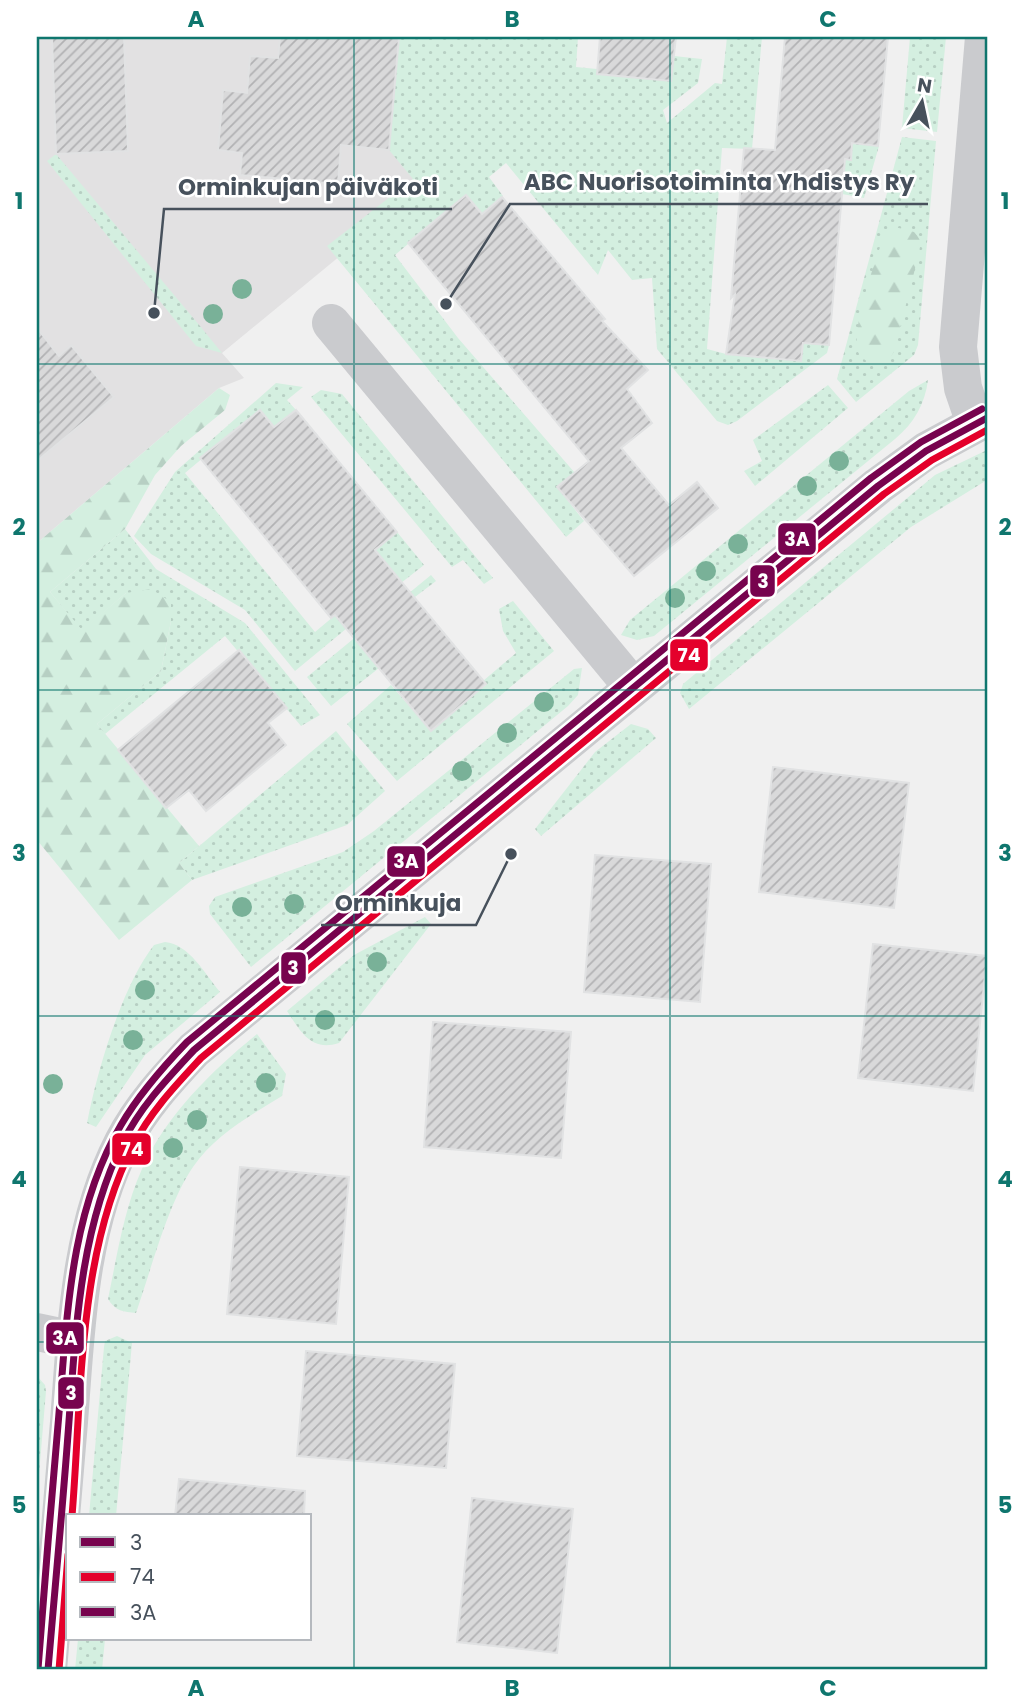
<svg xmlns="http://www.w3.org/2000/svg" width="1024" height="1707" font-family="Poppins,sans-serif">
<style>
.education{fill:#e2e1e2}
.grass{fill:url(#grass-dots)}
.forest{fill:url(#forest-firs)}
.building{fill:url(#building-hatch);stroke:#e1e2e3;stroke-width:2}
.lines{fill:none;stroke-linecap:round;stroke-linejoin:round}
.minor{stroke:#cacbce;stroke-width:38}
.tertiary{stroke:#cacbce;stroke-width:38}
.bus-1-casing{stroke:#fff;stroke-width:12}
.bus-2-casing{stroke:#fff;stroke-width:12}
.bus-3-casing{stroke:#fff;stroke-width:12}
.bus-1{stroke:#77034e;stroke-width:7}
.bus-2{stroke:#e4002b;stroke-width:7}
.bus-3{stroke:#77034e;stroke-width:7}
.tree{fill:#79b198}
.grid{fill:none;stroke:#0f766e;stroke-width:2;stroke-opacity:0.55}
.leader{fill:none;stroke:#47515c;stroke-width:2.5}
.callout-dot{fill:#47515c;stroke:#fff;stroke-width:2.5}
.callout-label{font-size:23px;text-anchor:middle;font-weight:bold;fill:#47515c;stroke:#fff;stroke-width:5;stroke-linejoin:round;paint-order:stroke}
.line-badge{stroke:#fff;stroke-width:2.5}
.badge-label{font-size:19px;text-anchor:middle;font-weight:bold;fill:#fff}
.neatline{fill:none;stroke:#0f766e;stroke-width:2.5}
.grid-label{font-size:23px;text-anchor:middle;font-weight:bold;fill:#0f766e}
</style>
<defs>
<pattern id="grass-dots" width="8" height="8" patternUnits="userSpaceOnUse" patternTransform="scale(1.75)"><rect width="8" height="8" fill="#d4efe0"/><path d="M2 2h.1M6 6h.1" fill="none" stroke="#b7cfc3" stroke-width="1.8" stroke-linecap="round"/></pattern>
<pattern id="forest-firs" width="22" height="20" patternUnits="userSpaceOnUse" patternTransform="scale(1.75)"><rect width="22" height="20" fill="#d4efe0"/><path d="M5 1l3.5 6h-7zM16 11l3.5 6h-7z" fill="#b7cfc3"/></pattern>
<pattern id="building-hatch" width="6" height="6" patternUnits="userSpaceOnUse" patternTransform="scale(1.75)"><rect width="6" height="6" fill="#d9d9da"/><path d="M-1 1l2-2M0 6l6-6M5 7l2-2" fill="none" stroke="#b2b2b4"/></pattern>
</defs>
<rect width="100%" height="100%" fill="#f0f0f0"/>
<!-- education -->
<polygon class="education" points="37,37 542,37 537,94 222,353 244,378 219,388 37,543"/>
<!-- grass -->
<g class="grass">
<polygon points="399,37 578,37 576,67 597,69 597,74 671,81 674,56 702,59 698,83 663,110 667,123 715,83 722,84 727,37 762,37 752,149 722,148 707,349 726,354 800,361 803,343 829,345 827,353 737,421 728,425 717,421 657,349 652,278 632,280 608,250 598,275 506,163 489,177 503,196 482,214 466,195 395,255 458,338 575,473 557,487 584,521 566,537 327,246 413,179 389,150"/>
<polygon points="910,37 946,37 937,132 902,128"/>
<polygon points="902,137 936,141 918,345 914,355 856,402 837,379"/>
<polygon points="852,143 879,146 864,198 842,194 844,176 817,174 818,157 851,160"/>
<polygon points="56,154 200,326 222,353 196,346 47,161"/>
<path d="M928 380C925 404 914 423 895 439L654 636 637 640 621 635 630 620 909 391Z"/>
<polygon points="276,383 303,387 287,400 296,410 274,427 260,410 185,473 315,632 364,591 375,605 295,671 245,610 151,554 134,536 175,472"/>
<polygon points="828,385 848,408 755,486 744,471 762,461 753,440"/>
<polygon points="321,390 342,394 493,578 484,584 463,560 452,567 311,397"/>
<polygon points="987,450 987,480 911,527 689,709 680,693 683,684 935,475"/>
<polygon points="125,529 156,569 245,623 320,715 301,726 225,636 105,734 97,724 161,671 171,621 126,593 82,631 50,592"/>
<polygon points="397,532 424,565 401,583 375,551"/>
<polygon points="431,575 436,581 357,641 379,668 331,706 307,677"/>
<polygon points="513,601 554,651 397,781 347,724 391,685 431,731 486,685 483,681 516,653 503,631 499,609"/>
<polygon points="582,668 578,695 568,706 251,967 210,914 209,906 215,897 343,852 374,831 574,669"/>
<polygon points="631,724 648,729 656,738 541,836 535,829 595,752"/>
<polygon points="336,731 385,791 347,825 192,880 179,863"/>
<path d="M425 917 431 924 339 1043C311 1052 301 1032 287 1011L354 955Z"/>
<path d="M165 942C189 944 205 974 220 992L145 1055 96 1127 87 1123C97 1071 122 986 154 945Z"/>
<path d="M257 1034 286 1074 282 1096C250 1116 215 1135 193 1167 168 1203 151 1270 136 1313 124 1312 115 1311 108 1299 117 1256 124 1209 142 1169 167 1114 211 1072 257 1034Z"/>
<polygon points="117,1336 132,1343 116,1516 89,1516 104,1347 105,1341"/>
<polygon points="37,1376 45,1385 46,1391 37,1498"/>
<polygon points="78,1639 105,1639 102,1670 75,1670"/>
</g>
<!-- forest -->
<g class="forest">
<path d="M895 227 914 232 921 240 919 253 894 352 885 364 872 365C868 362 862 358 859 354 848 336 878 250 887 230Z"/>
<polygon points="219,388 230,395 225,410 181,446 155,475 125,529 50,592 82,630 126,593 151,589 171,602 171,621 161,671 97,724 199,846 179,863 192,880 119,940 37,840 37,543"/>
</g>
<!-- building -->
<g class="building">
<polygon points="52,37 124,37 128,151 56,154"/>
<polygon points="280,37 399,37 389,150 341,145 338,184 240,175 242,153 218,150 223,90 247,93 250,56 278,58"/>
<polygon points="600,37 676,37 671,81 597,74"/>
<polygon points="785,37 888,37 878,146 852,143 851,160 845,159 829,345 803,343 801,361 726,354 735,294 731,298 744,148 775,150"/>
<polygon points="466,195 482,214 502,197 605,319 602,321 648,370 627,389 652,423 621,448 669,505 697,482 718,508 634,576 557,487 589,461 408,243"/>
<polygon points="37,328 59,356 71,345 114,397 37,461"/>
<polygon points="260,410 274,427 296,410 397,532 375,550 486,684 431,731 335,615 331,618 200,458"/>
<polygon points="239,650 287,708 268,723 286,745 206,811 189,790 166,808 118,750"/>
<polygon points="773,767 909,783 894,908 759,892"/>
<polygon points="595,855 711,864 700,1002 584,992"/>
<polygon points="873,944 987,956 973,1091 858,1078"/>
<polygon points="433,1022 571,1032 561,1158 424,1147"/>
<polygon points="240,1167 349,1177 336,1324 227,1314"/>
<polygon points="306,1351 455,1364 446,1468 297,1456"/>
<polygon points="179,1479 305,1491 304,1516 175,1516"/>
<polygon points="472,1498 573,1509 557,1653 457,1642"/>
</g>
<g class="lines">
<!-- minor -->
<g class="minor">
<polyline points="331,323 633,687"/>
<polyline points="975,423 963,388 958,347 984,37"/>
<polyline points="37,1332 75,1340"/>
</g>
<!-- tertiary -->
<path class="tertiary" d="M48 1670C55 1587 62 1504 69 1422 76 1329 79 1227 123 1142 141 1107 167 1079 194 1050L878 486 926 451 987 418"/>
<defs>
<path id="bus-1" d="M48 1670C55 1587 63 1504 69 1421 76 1327 80 1229 123 1142 140 1107 168 1078 194 1050L878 486 926 451 987 418"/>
<g id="bus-2">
<path d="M72 1516C82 1397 77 1254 133 1146 150 1112 176 1085 201 1058L884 494 932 460 987 430"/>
<polyline points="59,1670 68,1555"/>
</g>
<path id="bus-3" d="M38 1669C44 1588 51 1506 58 1425 67 1324 68 1215 121 1125 139 1094 163 1067 187 1042L871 478 921 442 982 409"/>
</defs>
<!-- bus-1 casing -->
<use href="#bus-1" class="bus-1-casing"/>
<!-- bus-2 casing -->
<use href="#bus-2" class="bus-2-casing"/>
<!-- bus-3 casing -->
<use href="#bus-3" class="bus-3-casing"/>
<!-- bus-1 -->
<use href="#bus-1" class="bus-1"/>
<!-- bus-2 -->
<use href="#bus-2" class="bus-2"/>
<!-- bus-3 -->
<use href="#bus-3" class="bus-3"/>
</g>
<!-- trees -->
<g class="tree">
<circle cx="242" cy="289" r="10"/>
<circle cx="213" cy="314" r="10"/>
<circle cx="839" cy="461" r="10"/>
<circle cx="807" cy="486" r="10"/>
<circle cx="738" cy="544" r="10"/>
<circle cx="706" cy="571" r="10"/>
<circle cx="675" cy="598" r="10"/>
<circle cx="544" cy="702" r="10"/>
<circle cx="507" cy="733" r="10"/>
<circle cx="462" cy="771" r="10"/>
<circle cx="294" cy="904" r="10"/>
<circle cx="242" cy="907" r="10"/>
<circle cx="377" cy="962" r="10"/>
<circle cx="145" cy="990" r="10"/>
<circle cx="325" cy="1020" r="10"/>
<circle cx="133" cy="1040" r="10"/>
<circle cx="266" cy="1083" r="10"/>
<circle cx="53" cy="1084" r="10"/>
<circle cx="197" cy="1120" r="10"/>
<circle cx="173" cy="1148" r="10"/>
</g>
<!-- grid -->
<path class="grid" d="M354 37V1670M670 37V1670M37 364H987M37 690H987M37 1016H987M37 1342H987"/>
<!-- callouts -->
<path class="leader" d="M446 304L510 204H928M154 313L164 209H452M511 854L476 925H321"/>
<g class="callout-dot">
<circle cx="446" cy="304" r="7"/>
<circle cx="154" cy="313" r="7"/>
<circle cx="511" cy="854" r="7"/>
</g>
<g class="callout-label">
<text x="719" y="190">ABC Nuorisotoiminta Yhdistys Ry</text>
<text x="308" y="195">Orminkujan päiväkoti</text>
<text x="398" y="911">Orminkuja</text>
</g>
<g class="line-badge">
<rect x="777" y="522" width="40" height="34" rx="7" fill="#77034e"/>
<rect x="749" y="564" width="27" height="34" rx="7" fill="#77034e"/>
<rect x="669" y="638" width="40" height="34" rx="7" fill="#e4002b"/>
<rect x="386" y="845" width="40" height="33" rx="7" fill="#77034e"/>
<rect x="280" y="951" width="27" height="34" rx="7" fill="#77034e"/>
<rect x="111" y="1132" width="41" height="34" rx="7" fill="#e4002b"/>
<rect x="45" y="1321" width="40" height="34" rx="7" fill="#77034e"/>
<rect x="57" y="1376" width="28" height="34" rx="7" fill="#77034e"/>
</g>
<g class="badge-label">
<text x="797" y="546">3A</text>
<text x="763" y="588">3</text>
<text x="689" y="662">74</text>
<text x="406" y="868">3A</text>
<text x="293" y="975">3</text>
<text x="132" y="1156">74</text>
<text x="65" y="1345">3A</text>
<text x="71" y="1400">3</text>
</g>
<!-- border -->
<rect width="1024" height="1707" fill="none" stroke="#ffffff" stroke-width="77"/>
<!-- legend -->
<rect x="66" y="1514" width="245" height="126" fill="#ffffff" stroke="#b5b9be" stroke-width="2"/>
<rect x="80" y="1537" width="35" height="10" fill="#77034e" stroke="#b5b9be" stroke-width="2"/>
<text x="130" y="1550" font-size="21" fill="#47515c">3</text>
<rect x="80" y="1572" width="35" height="10" fill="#e4002b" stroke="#b5b9be" stroke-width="2"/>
<text x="130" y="1584" font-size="21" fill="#47515c">74</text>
<rect x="80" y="1607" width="35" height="10" fill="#77034e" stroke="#b5b9be" stroke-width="2"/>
<text x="130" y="1620" font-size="21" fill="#47515c">3A</text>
<!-- north arrow -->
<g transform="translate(922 102) rotate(9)" stroke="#ffffff" stroke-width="5" paint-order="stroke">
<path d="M0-5L12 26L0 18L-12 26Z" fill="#47515c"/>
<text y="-10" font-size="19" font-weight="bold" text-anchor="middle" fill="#47515c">N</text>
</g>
<rect x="38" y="38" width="948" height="1630" class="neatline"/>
<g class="grid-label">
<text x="196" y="27">A</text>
<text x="512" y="27">B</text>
<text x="828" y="27">C</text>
<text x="19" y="209">1</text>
<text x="1005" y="209">1</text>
<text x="19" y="535">2</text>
<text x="1005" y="535">2</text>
<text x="19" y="861">3</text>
<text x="1005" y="861">3</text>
<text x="19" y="1187">4</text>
<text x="1005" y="1187">4</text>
<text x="19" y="1513">5</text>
<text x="1005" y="1513">5</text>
<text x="196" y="1696">A</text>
<text x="512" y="1696">B</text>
<text x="828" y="1696">C</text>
</g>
</svg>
